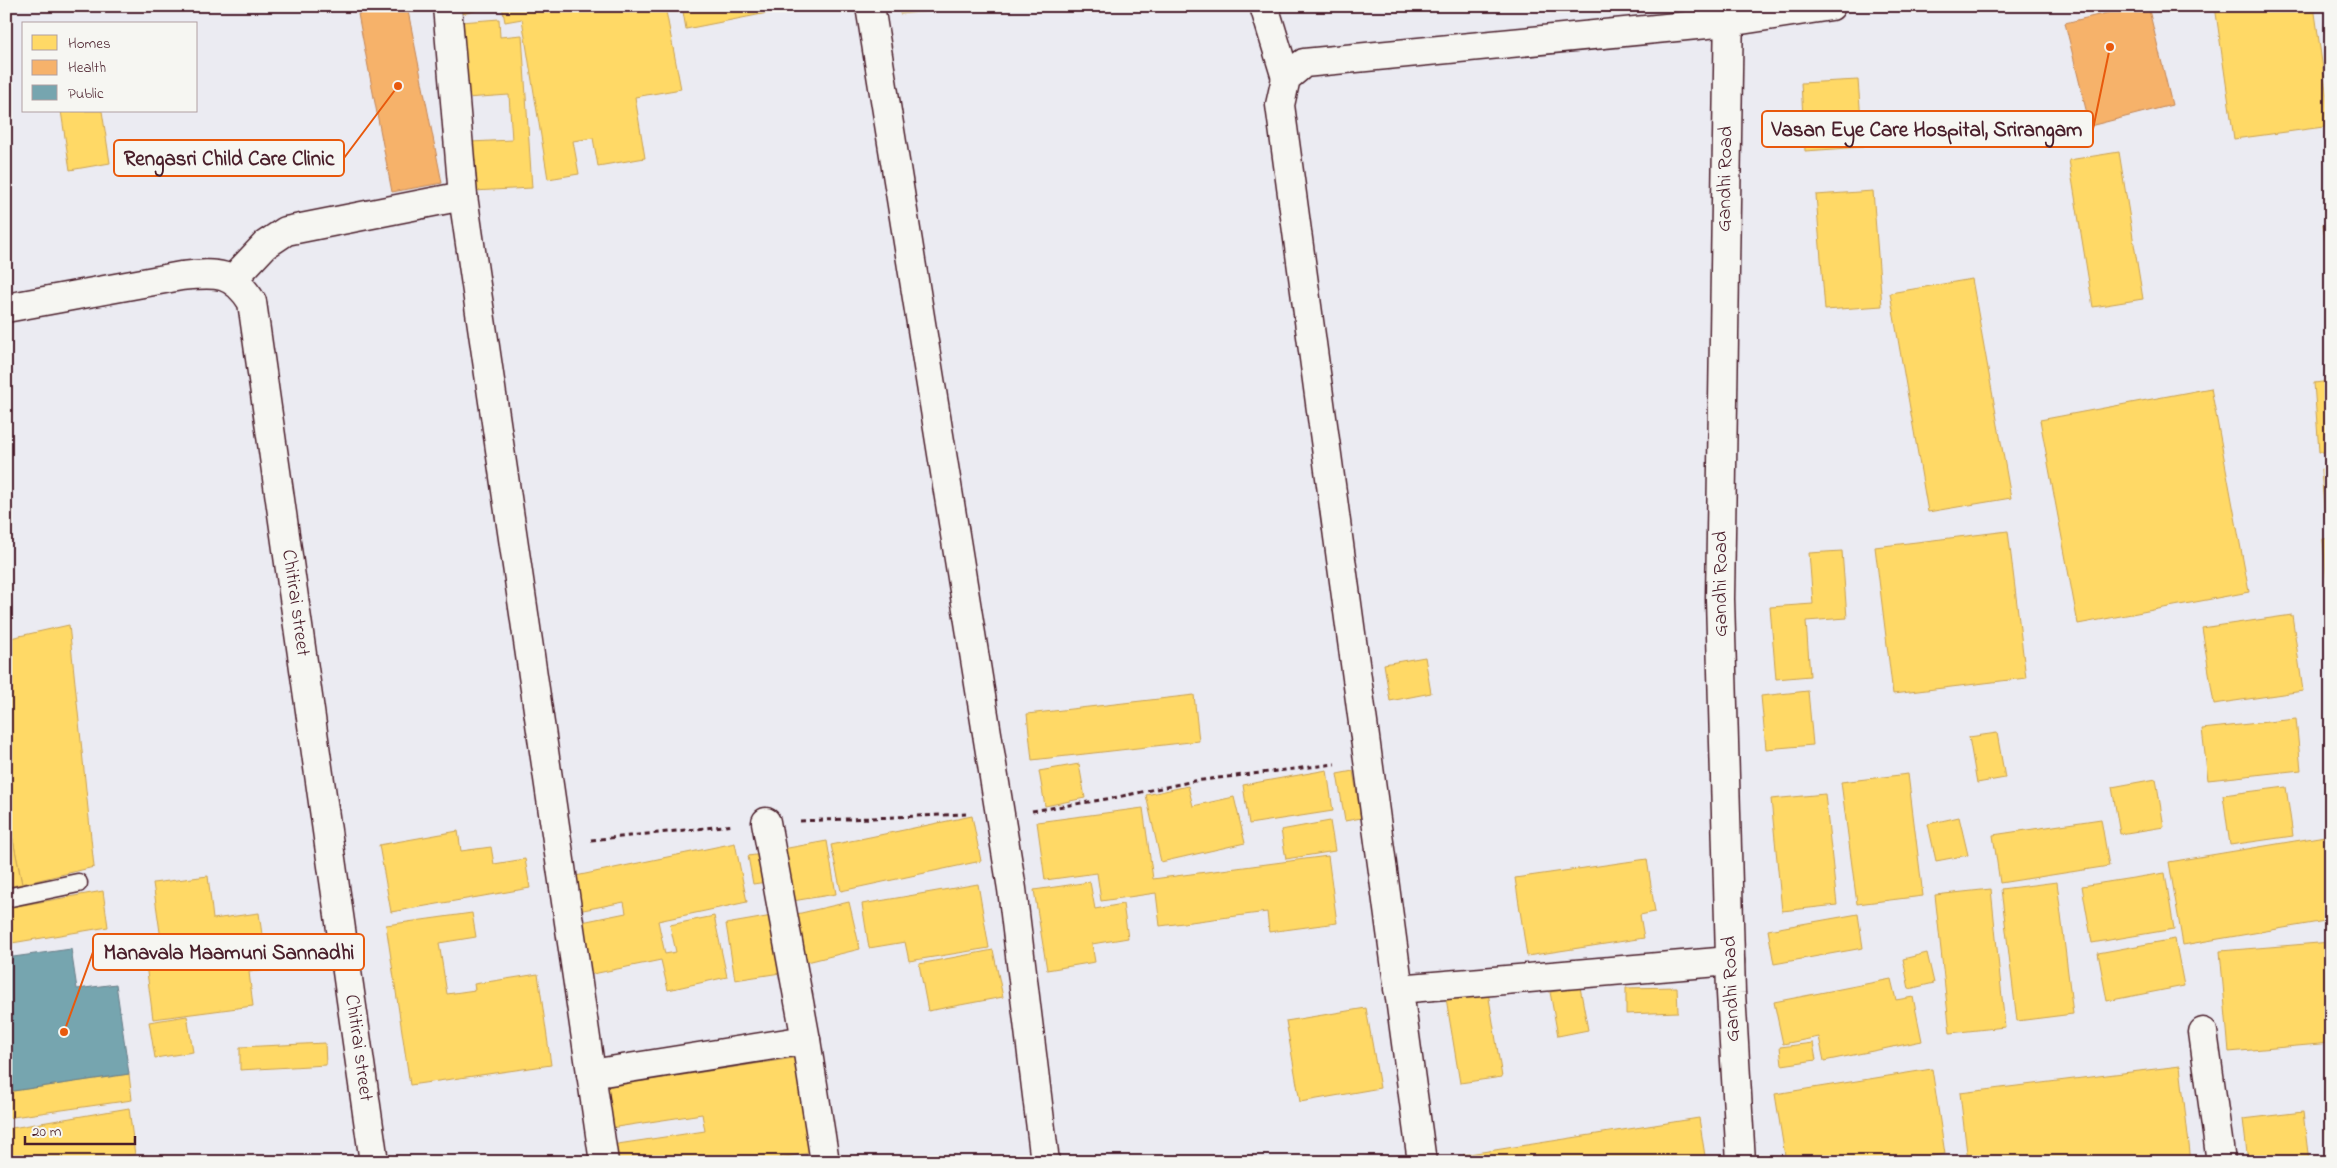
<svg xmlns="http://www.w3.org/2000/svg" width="2337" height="1168" font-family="'Indie Flower',sans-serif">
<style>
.homes{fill:#ffd966;stroke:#c9a154}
.health{fill:#f6b26b;stroke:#c28658}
.public{fill:#76a5af;stroke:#697d87}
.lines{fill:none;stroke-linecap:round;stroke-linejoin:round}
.lane-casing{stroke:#4a1f2b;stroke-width:21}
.street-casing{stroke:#4a1f2b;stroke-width:31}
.secondary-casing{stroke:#4a1f2b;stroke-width:31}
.path{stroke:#4a1f2b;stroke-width:3;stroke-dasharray:5 4;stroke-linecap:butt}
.lane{stroke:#f6f6f2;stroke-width:18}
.street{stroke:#f6f6f2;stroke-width:28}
.secondary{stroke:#f6f6f2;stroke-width:28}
.labels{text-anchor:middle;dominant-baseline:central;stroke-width:5;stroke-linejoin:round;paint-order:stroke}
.street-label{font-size:20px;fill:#4a1f2b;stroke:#f6f6f2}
.leader{fill:none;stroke:#e8590c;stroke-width:2}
.callout-dot{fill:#e8590c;stroke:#f6f6f2;stroke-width:2}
.callout{fill:#f6f6f2;stroke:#e8590c;stroke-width:2}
.callout-label{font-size:21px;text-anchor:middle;font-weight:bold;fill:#4a1f2b}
</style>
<rect width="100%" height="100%" fill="#ebebf2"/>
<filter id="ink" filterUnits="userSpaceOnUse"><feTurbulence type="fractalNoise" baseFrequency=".02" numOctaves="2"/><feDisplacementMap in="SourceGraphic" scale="10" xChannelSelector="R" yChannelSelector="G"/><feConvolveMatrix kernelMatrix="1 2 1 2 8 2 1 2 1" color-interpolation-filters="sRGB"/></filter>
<g filter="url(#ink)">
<!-- homes -->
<g class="homes">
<polygon points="461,6 494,6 462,14"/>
<polygon points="502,6 665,6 681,89 635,97 645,158 598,166 593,138 573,141 579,174 548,179 522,19 505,22"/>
<polygon points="682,6 803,6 686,29"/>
<polygon points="899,6 983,6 900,14"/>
<polygon points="2215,6 2314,6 2331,126 2234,139"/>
<polygon points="499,19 500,37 522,35 532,188 473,191 470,142 512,140 509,95 466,98 461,22"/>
<polygon points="1858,80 1863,147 1805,151 1801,83"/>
<polygon points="61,111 102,111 110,163 70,170"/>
<polygon points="2119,152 2143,299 2093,307 2069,160"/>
<polygon points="1873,191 1882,306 1825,310 1816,195"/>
<polygon points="2331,224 2331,277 2323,225"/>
<polygon points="1972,279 2011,498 1928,512 1890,293"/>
<polygon points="2331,381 2331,452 2319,452 2314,383"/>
<polygon points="2211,388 2249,592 2078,624 2040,420"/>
<polygon points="2331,468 2331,518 2325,518 2321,469"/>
<polygon points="2008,531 2026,678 1893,694 1875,547"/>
<polygon points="2331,538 2331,608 2329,608 2323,539"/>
<polygon points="1842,551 1847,618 1806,621 1810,676 1776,679 1770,607 1813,604 1809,553"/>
<polygon points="2292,615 2303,691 2214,704 2202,628"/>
<polygon points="69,625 94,867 22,884 6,806 6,639"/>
<polygon points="1425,657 1431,693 1390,701 1384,664"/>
<polygon points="1808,691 1813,745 1766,749 1761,696"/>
<polygon points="1194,695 1199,741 1032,760 1027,714"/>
<polygon points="2296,719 2301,770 2208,780 2202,729"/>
<polygon points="1997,733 2005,778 1977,783 1969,737"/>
<polygon points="1079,764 1085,798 1045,806 1039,771"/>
<polygon points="1327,770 1333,811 1249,824 1243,785"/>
<polygon points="1353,771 1361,818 1345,821 1337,774"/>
<polygon points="1908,774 1923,896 1857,904 1841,782"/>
<polygon points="2156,779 2164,827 2120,834 2112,787"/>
<polygon points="1188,786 1193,806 1234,797 1245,843 1161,862 1146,795"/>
<polygon points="2286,787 2293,836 2230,845 2223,795"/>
<polygon points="1825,794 1837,905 1782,911 1771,799"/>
<polygon points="6,806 22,884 6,887"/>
<polygon points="1143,808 1153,879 1328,856 1337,923 1269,932 1267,912 1160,926 1156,893 1101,901 1097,873 1045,880 1037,822"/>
<polygon points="972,816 981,861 841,891 831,845"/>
<polygon points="1959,817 1968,855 1936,861 1928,824"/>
<polygon points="2101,819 2109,866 2000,883 1993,835"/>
<polygon points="1330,821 1335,851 1286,859 1281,830"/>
<polygon points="458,831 461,851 491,847 494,864 525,859 530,888 391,912 379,845"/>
<polygon points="2331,835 2331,920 2183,945 2169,862"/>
<polygon points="827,841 836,894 786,902 777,850"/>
<polygon points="735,843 747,902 658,921 665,954 676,952 670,925 714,916 727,977 668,990 661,960 588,975 577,923 626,913 624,902 573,912 566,878"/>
<polygon points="770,853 774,881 753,884 748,856"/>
<polygon points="1647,859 1655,912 1640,915 1644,938 1527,956 1515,878"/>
<polygon points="2165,873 2174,929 2092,943 2082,886"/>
<polygon points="208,876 213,919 259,913 267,970 249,972 253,1006 153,1019 143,941 161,939 153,883"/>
<polygon points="1090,882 1095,909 1123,904 1128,938 1092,944 1095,962 1047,970 1034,890"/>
<polygon points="2057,882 2073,1014 2017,1021 2001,889"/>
<polygon points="978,884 989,948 909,961 905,942 869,948 862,904"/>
<polygon points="1991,889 2005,1027 1950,1033 1935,895"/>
<polygon points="103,891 108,927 12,943 6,908"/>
<polygon points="849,902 860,949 799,964 788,916"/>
<polygon points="472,913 476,937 439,943 447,994 475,990 474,984 538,974 551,1065 410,1085 386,925"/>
<polygon points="1858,914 1863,948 1774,964 1768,930"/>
<polygon points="6,915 12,943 6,944"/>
<polygon points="778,915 787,972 735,980 726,924"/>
<polygon points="2175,939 2184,986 2107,1001 2098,953"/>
<polygon points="2331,942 2331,1043 2229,1052 2220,951"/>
<polygon points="993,950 1003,997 928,1011 919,964"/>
<polygon points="1927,953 1934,983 1909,989 1903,959"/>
<polygon points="1891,979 1896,1000 1913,997 1922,1041 1824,1061 1819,1037 1783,1044 1774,1002"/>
<polygon points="1487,986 1502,1077 1460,1083 1445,992"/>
<polygon points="1580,987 1588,1030 1558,1036 1550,992"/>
<polygon points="1677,987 1678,1012 1626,1014 1626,988"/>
<polygon points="1366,1008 1380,1088 1300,1102 1286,1021"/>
<polygon points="187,1016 193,1052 155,1058 149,1022"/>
<polygon points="325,1043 326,1065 240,1070 240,1047"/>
<polygon points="1813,1043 1816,1060 1782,1065 1780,1047"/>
<polygon points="801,1057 816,1152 754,1162 614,1162 611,1145 705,1131 702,1114 610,1128 605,1087"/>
<polygon points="2180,1066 2191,1162 1968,1162 1960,1093"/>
<polygon points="1932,1069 1945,1154 1899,1162 1786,1162 1775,1094"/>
<polygon points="129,1074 132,1100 6,1118 6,1092"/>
<polygon points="129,1108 135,1155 90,1162 6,1162 6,1129"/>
<polygon points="2331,1108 2331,1162 2329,1162 2324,1109"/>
<polygon points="2303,1112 2309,1162 2248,1162 2243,1119"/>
<polygon points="1699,1118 1706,1162 1464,1162 1463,1155"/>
<polygon points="135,1155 136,1162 90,1162"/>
</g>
<!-- health -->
<g class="health">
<polygon points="396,6 407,6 442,183 392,192 358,14"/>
<polygon points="2136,6 2148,6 2172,105 2090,126 2065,23"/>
</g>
<!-- public -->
<polygon class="public" points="71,949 77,989 116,984 129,1074 6,1092 6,958"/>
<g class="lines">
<defs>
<polyline id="lane" points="6,898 78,883"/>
<g id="street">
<polyline points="447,6 463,196 604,1162"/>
<polyline points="870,6 1012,889 1045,1162"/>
<polyline points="1264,6 1286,78"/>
<polyline points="233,279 265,245 286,231 463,196"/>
<polyline points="766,822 806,1040 825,1162"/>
<polyline points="1398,989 1730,961"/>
<polyline points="2203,1032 2221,1162"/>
<polyline points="591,1074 806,1040"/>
<polyline points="1422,1162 1280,105 1286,78 1304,63 1728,22"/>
</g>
<g id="secondary">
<polyline points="1729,6 1720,599 1731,993 1741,1162"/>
<polyline points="1728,22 1831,6"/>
<path d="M6 308 181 276C215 273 232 270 252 302L374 1162"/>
</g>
</defs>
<!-- lane casing -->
<use href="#lane" class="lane-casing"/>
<!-- street casing -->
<use href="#street" class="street-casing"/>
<!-- secondary casing -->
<use href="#secondary" class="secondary-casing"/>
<!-- path -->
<g class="path">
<polyline points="1032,811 1113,798 1194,781 1335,764"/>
<polyline points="800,821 966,814"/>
<polyline points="591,840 734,825"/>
</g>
<!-- lane -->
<use href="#lane" class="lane"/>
<!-- street -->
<use href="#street" class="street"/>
<!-- secondary -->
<use href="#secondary" class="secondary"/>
</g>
</g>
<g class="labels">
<!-- street labels -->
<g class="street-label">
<text transform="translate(1726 179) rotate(-89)">Gandhi Road</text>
<text transform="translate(1721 584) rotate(-90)">Gandhi Road</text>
<text transform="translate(295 603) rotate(82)">Chitirai street</text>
<text transform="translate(1732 989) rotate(-92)">Gandhi Road</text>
<text transform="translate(358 1048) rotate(82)">Chitirai street</text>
</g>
</g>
<!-- callouts -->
<path class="leader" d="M2110 47L2093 129M398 86L344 158M64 1032L93 952"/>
<g class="callout-dot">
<circle cx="2110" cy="47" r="5"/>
<circle cx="398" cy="86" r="5"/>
<circle cx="64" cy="1032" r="5"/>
</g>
<g class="callout">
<rect x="1762" y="111" width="331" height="36" rx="5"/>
<rect x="114" y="140" width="230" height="36" rx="5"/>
<rect x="93" y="934" width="271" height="36" rx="5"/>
</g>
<g class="callout-label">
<text x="1927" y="136">Vasan Eye Care Hospital, Srirangam</text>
<text x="229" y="165">Rengasri Child Care Clinic</text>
<text x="229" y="959">Manavala Maamuni Sannadhi</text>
</g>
<!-- margin -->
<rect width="2337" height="1168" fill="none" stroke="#f6f6f2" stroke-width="25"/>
<rect x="12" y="12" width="2312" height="1143" fill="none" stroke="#4a1f2b" stroke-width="2" filter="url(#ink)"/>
<!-- legend -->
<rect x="22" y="22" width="175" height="90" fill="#f6f6f2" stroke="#b1a0a2"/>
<rect x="32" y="35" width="25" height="15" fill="#ffd966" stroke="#b1a0a2"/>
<text x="68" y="48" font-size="15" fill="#4a1f2b">Homes</text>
<rect x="32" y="60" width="25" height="15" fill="#f6b26b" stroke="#b1a0a2"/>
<text x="68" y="72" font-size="15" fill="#4a1f2b">Health</text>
<rect x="32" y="85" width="25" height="15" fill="#76a5af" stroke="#b1a0a2"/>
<text x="68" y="98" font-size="15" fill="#4a1f2b">Public</text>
<!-- scale -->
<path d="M25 1136v8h110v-8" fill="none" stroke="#4a1f2b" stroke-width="2.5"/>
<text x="32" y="1136" font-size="15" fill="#4a1f2b" stroke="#f6f6f2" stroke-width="4" paint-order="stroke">20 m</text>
</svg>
